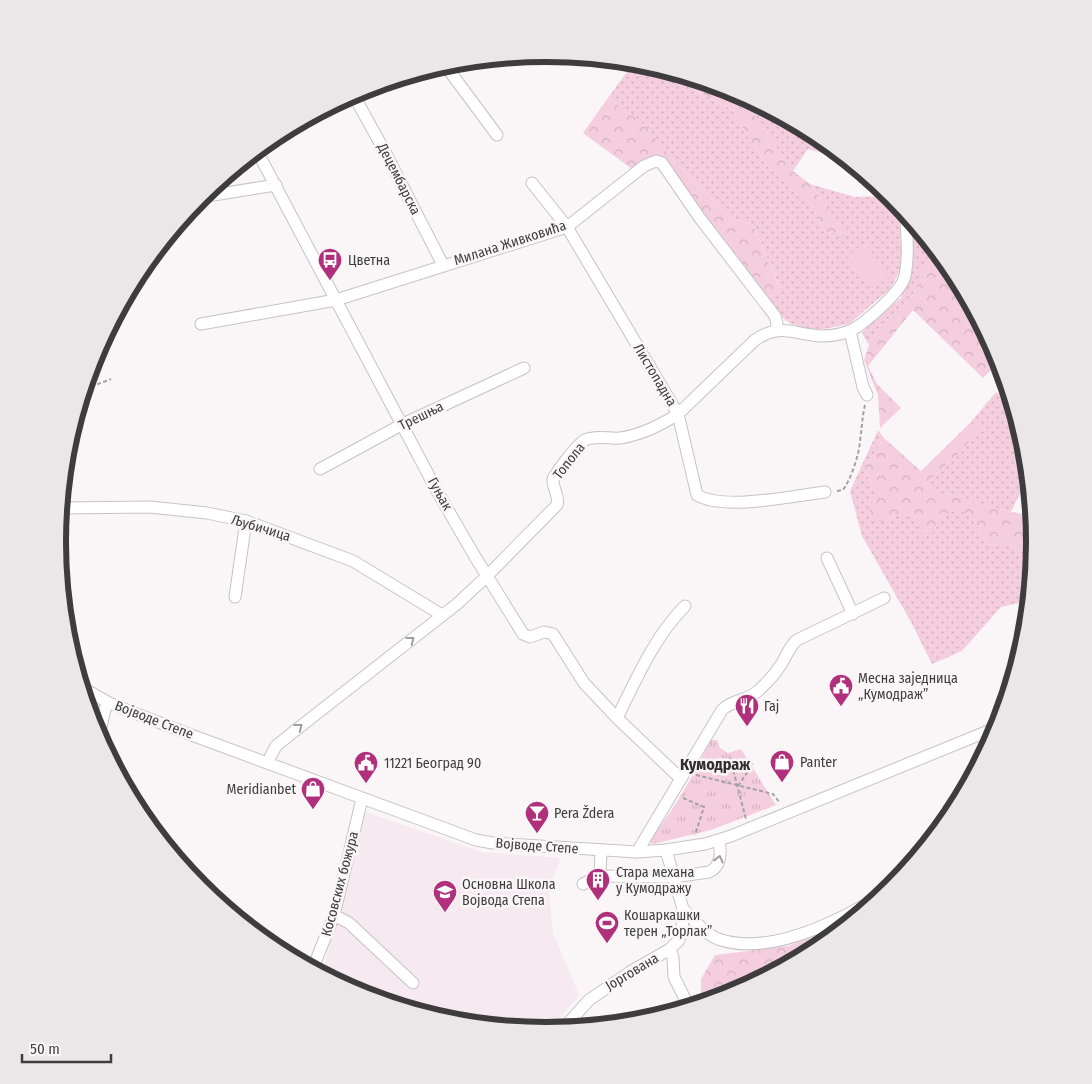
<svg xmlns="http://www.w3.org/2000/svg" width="1092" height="1084" font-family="'Fira Sans Condensed',sans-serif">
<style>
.built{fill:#f6e9ef}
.grass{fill:url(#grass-dots)}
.forest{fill:url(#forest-crowns)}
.park{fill:url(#park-tufts)}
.pitch{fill:#f4cddf}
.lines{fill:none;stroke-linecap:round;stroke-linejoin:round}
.minor-casing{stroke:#c7c3c5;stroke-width:13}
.path{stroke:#a4a1a3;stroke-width:2;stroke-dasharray:4 2.5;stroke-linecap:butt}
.minor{stroke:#fff;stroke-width:11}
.oneway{stroke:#9e9e9e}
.labels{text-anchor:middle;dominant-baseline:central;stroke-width:5;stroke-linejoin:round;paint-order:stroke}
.street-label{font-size:14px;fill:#3e3c3d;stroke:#faf6f8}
.poi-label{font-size:14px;fill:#3e3c3d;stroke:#faf6f8;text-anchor:start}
.quarter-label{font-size:16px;font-weight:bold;fill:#302d2e;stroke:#faf6f8}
.rim{fill:none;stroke:#3e3c3d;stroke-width:6}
</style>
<defs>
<pattern id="grass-dots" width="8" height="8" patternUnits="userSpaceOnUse" patternTransform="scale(1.25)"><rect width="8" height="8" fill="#f4cddf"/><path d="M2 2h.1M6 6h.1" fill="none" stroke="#d2b1c0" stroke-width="1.8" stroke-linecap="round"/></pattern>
<pattern id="forest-crowns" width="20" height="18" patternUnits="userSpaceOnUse" patternTransform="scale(1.25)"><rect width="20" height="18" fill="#f4cddf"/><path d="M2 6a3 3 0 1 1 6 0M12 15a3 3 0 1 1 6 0" fill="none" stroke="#d2b1c0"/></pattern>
<pattern id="park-tufts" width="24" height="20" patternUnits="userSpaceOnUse" patternTransform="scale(1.25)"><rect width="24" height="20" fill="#f4cddf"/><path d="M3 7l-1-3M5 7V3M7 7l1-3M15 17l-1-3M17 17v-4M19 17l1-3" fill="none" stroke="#d2b1c0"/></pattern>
</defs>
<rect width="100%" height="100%" fill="#faf6f8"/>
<!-- built -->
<polygon class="built" points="366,812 481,852 560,858 549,893 553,933 579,995 550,1030 450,1021 359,993 322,973"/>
<!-- grass -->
<g class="grass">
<polygon points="626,73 676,80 733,110 747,135 767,165 791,189 808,201 826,232 848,234 829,211 810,184 855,197 891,196 898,205 902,262 900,271 890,289 849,324 814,331 791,324 785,320 767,297 780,288 752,223 732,220 680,167 641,122 608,98"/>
<polygon points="744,97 817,136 847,160 808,149 793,171 765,131"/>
<polygon points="913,223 952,271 966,298 963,299 928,258 911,299 880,326 869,345 862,333 876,317 901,298 908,280 912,251"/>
<polygon points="996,392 1011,401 1025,447 1028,477 1011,512 970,502 959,494 936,495 925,484 965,448 985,417 970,423"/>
<polygon points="878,430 884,438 864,468 875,491 883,522 903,513 916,517 931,534 942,518 956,507 974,520 987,545 1008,543 1027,554 1023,577 1029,591 1028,601 1001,607 962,651 932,664 911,622 862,536 850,491"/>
</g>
<!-- forest -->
<g class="forest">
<polygon points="636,63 733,91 744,97 765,131 793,171 810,184 829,211 849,234 826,232 808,201 791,189 767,165 747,135 733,110 676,80 626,73"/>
<polygon points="608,98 641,122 680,167 732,220 752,223 780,289 767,297 699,217 678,179 652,162 632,169 583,133"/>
<polygon points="928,257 963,299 966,298 999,362 983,378 913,310 868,366 877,384 901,408 880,428 878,395 864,360 869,345 880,326 911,299"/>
<polygon points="986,416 965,448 925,484 936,495 959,494 970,502 1011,512 1032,515 1034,542 1029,591 1023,577 1027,554 1008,543 987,545 974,520 956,508 942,518 931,534 921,533 916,517 903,513 883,522 868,516 875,491 864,468 884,438 921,471 970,423"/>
<polygon points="843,927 817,948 733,993 705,1001 701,996 701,979 715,955 788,946"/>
</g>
<!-- park -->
<path class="park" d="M711 740H717L720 748 728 753 741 749 776 805 711 830 653 844 650 841V838C676 809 693 774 711 740Z"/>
<!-- pitch -->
<polygon class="pitch" points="864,243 891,275 874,289 847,257"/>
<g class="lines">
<defs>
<g id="minor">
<polyline points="445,65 497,135"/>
<polyline points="353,94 385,152 443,265"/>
<polyline points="257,151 437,491 474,555 523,634 530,637 544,632 553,634 584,683 617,718 681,779"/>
<path d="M532 183 567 227 678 414 697 495C724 511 792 496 825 492"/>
<polyline points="201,197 276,185"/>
<polyline points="201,324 336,300 567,227 644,166 656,161 662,163 699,217 775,316 777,323 776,330"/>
<polyline points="850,331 863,387 867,395"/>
<polyline points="320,469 403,424 524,368"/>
<polyline points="61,508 150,507 207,513 246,521 353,561 442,615"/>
<polyline points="827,558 853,614"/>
<polyline points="235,597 246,521"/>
<polyline points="83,688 109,703 186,733 476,840 493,843 637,852 666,850 705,844 731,836 998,727"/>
<path d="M617 718C636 680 654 637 685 606"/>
<polyline points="99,736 105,709 109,703"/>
<path d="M267 763 276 746 292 733 457 604 487 576 557 505C560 496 552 488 553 479 558 470 577 444 585 440 596 435 609 439 620 438 640 435 661 425 678 414L755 340C781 322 794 335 822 336 832 336 843 334 852 330 866 322 902 291 905 276 909 256 907 234 905 214"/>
<path d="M637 852 722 710C733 699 748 701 759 690 768 682 776 673 782 663 787 655 789 647 797 640L884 598"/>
<polyline points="600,876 601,851"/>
<path d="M583 884 600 876 673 877 709 872C722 866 721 852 719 840"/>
<path d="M683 909C693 919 705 934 718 939 770 957 839 921 882 895"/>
<polyline points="334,915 349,923 413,983"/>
<polyline points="670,949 673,958 674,977 689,1007"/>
<polyline points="313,968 334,915 362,799"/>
<polyline points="563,1029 589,1000 630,972 670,949 679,940 682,932 683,909 666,850"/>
</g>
</defs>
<!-- minor casing -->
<use href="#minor" class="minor-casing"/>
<!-- path -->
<g class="path">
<polyline points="85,389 111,379"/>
<path d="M837 491 843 490C851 479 859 455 860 441 862 428 862 417 865 405"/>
<polyline points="730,758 746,819"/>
<polyline points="696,775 773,794 780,803"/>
<polyline points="738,786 753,764"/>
<polyline points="683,798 704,807 695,835"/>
<polyline points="587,1019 589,1026"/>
</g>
<!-- minor -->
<use href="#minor" class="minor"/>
</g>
<!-- one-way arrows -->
<defs><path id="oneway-chevron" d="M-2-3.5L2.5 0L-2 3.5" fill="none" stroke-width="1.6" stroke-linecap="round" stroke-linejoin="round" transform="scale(1.25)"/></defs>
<g class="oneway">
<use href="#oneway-chevron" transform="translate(411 640) rotate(-38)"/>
<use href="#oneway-chevron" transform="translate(299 727) rotate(-38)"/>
<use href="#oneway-chevron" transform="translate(719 859) rotate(-76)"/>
</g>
<!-- icons -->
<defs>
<symbol id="bus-pin" viewBox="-11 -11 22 30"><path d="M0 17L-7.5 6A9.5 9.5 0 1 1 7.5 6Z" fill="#b0307c" stroke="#faf6f8"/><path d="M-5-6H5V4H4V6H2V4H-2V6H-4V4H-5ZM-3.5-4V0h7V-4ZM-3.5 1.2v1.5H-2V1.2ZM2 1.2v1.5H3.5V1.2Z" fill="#fff"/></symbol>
<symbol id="civic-pin" viewBox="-11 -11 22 30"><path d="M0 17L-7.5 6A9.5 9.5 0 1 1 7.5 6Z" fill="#b0307c" stroke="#faf6f8"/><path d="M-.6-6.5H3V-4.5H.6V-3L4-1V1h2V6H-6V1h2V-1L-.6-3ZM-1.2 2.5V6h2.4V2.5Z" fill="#fff"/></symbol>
<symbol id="restaurant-pin" viewBox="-11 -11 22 30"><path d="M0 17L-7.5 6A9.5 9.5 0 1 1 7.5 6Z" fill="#b0307c" stroke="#faf6f8"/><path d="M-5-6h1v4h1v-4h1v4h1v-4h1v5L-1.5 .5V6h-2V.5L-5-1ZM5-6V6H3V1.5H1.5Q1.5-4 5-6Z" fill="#fff"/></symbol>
<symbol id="shop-pin" viewBox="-11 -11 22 30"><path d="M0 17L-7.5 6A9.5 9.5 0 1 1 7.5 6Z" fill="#b0307c" stroke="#faf6f8"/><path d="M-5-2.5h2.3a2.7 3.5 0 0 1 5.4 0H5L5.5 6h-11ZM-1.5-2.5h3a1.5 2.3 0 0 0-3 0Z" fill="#fff"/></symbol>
<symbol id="bar-pin" viewBox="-11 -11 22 30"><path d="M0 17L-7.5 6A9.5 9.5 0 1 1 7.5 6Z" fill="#b0307c" stroke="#faf6f8"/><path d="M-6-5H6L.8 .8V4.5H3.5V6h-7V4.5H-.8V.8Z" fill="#fff"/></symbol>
<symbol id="building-pin" viewBox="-11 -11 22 30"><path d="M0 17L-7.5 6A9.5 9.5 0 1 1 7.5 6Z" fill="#b0307c" stroke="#faf6f8"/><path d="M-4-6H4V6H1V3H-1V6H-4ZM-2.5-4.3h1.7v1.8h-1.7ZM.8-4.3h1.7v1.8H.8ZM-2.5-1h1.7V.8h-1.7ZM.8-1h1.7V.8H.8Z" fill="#fff"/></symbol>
<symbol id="school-pin" viewBox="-11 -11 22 30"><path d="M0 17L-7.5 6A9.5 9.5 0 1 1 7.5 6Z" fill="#b0307c" stroke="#faf6f8"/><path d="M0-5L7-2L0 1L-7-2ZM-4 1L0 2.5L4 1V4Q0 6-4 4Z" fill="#fff"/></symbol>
<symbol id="stadium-pin" viewBox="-11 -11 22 30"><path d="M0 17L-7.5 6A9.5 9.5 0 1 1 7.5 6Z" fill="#b0307c" stroke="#faf6f8"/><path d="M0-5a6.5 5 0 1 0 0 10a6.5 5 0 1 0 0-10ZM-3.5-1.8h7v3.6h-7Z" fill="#fff"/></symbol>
</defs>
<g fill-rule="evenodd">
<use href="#bus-pin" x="316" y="246" width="28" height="38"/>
<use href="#civic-pin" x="827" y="672" width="28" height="38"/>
<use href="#restaurant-pin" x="733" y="692" width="28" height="38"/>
<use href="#shop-pin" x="768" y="748" width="28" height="38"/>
<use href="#civic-pin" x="352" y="749" width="28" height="38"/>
<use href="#shop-pin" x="299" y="775" width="28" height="38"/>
<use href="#bar-pin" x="523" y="799" width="28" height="38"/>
<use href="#building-pin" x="584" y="866" width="28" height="38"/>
<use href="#school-pin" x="431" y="878" width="28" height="38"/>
<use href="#stadium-pin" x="593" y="909" width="28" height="38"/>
</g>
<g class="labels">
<!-- street labels -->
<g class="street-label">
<text transform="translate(399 179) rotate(63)">Децембарска</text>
<text transform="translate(510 243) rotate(-18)">Милана Живковића</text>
<text transform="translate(655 375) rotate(59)">Листопадна</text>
<text transform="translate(421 416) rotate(-26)">Трешња</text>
<text transform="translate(569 461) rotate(-52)">Топола</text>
<text transform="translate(440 494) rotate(61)">Гуњак</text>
<text transform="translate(261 528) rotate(17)">Љубичица</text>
<text transform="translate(154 720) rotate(21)">Војводе Степе</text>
<text transform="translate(537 846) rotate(4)">Војводе Степе</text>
<text transform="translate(340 884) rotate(-75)">Косовских божура</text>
<text transform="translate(632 972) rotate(-31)">Јоргована</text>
</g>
<!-- poi labels -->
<g class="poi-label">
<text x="348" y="260">Цветна</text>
<text x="858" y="678">Месна заједница<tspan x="858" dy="16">„Кумодраж”</tspan></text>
<text x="764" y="706">Гај</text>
<text x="800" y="762">Panter</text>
<text x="384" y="763">11221 Београд 90</text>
<text x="296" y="789" text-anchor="end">Meridianbet</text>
<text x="554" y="813">Pera Ždera</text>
<text x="616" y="872">Стара механа<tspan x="616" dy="16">у Кумодражу</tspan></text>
<text x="462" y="884">Основна Школа<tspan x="462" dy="16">Војвода Степа</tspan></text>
<text x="624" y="915">Кошаркашки<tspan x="624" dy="16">терен „Торлак”</tspan></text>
</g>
<!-- quarter labels -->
<g class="quarter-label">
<text x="715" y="764">Кумодраж</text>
</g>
</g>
<!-- crop -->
<path d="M0 0H1092V1084H0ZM66 542a480 480 0 1 1 960 0a480 480 0 1 1-960 0Z" fill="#ebe7e9" fill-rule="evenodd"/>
<path class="rim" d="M66 542a480 480 0 1 1 960 0a480 480 0 1 1-960 0Z"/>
<!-- scale -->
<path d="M22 1054v8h89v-8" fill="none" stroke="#3e3c3d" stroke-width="2.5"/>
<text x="30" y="1054" font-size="15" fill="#3e3c3d" stroke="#faf6f8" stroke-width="4" paint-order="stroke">50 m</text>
</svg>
